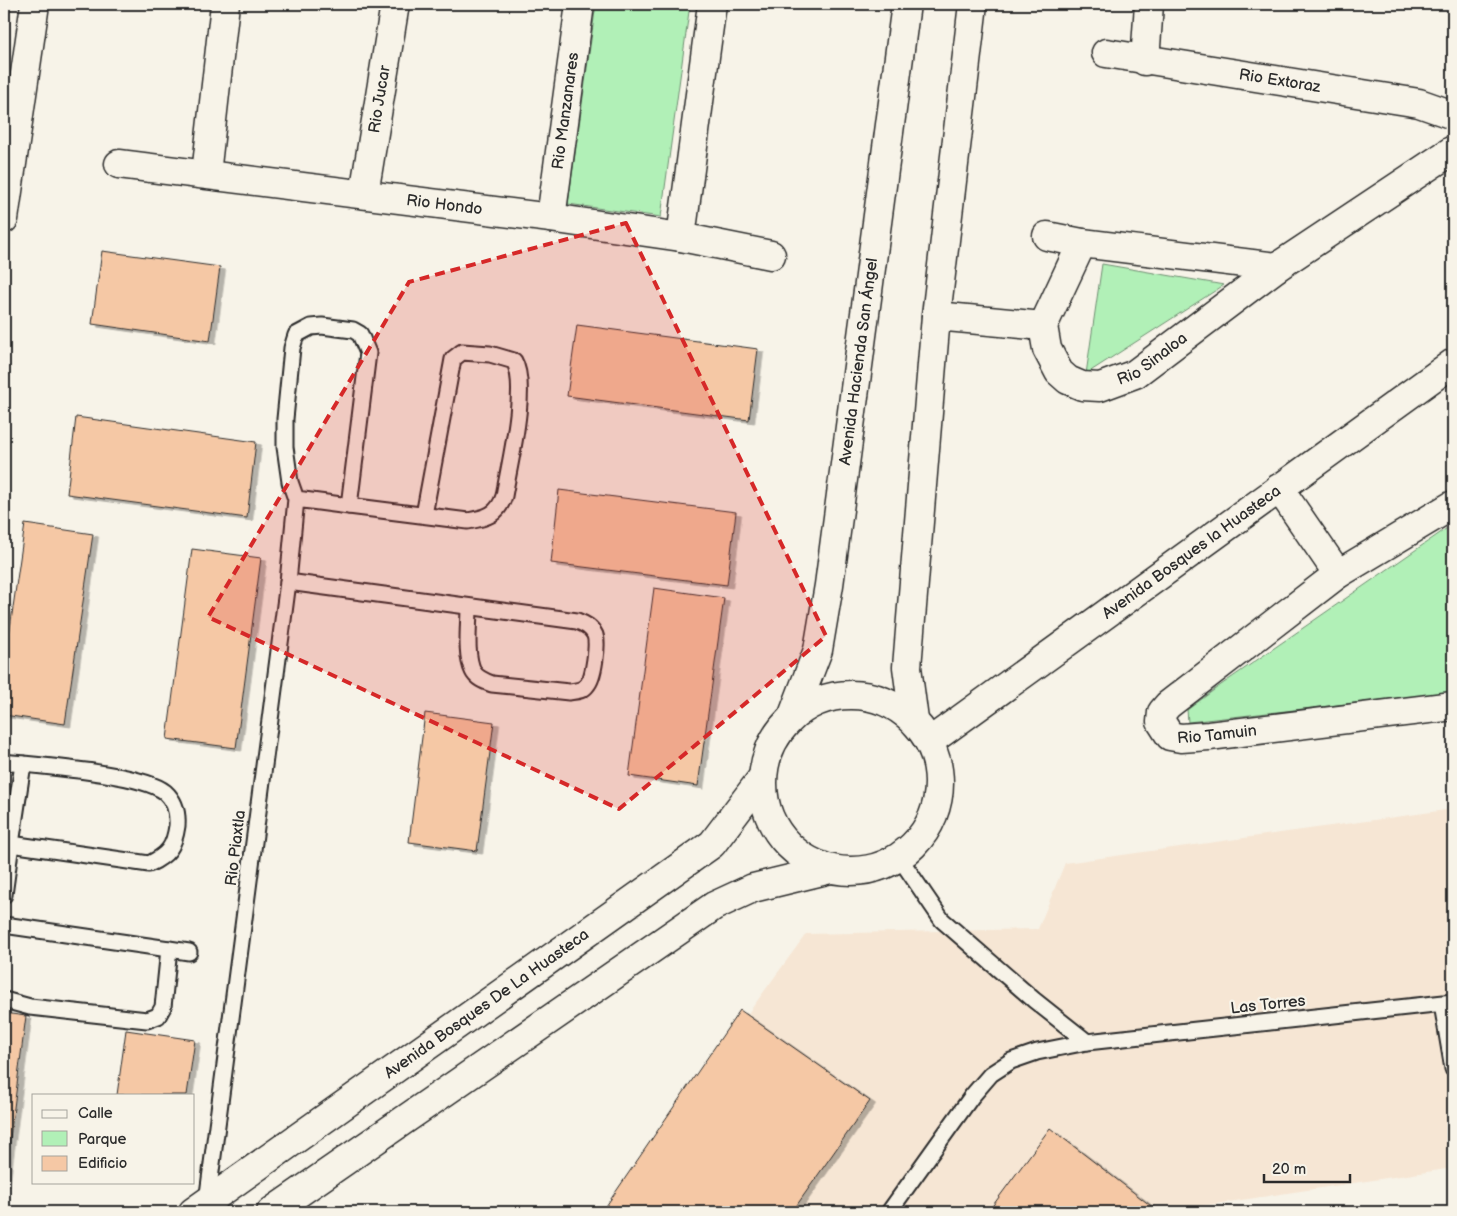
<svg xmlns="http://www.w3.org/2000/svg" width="1457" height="1216" font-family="'Balsamiq Sans',sans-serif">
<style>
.built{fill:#f6e6d4}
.green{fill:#b1f0b7;stroke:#6e8e71}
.building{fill:#f5c8a5;stroke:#2b2b2b;filter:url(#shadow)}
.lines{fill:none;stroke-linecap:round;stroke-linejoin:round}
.service-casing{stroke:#2b2b2b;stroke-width:19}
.minor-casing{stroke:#2b2b2b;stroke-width:31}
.tertiary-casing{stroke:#2b2b2b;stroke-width:31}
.service{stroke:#f7f3e8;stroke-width:15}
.minor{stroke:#f7f3e8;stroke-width:28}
.tertiary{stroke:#f7f3e8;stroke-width:28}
.marked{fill:#d62828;fill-opacity:0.2;stroke:#d62828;stroke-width:4;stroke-dasharray:10 6;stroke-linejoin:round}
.labels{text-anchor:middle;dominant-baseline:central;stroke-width:4.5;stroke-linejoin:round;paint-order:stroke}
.street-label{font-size:16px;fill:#2b2b2b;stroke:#f7f3e8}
</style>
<defs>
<filter id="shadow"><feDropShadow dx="5.5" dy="3" stdDeviation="0" flood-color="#0004"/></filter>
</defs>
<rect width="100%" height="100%" fill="#f7f3e8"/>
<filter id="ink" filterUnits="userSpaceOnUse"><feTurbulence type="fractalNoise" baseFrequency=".02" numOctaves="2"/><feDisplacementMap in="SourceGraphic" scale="10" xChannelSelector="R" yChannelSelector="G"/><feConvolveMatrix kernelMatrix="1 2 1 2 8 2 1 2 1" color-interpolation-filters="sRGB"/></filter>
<g filter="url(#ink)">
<!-- built -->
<polygon class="built" points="1453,809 1453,1168 1202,1206 1198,1212 603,1212 806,934 1038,929 1065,863"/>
<!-- green -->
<g class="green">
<polygon points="596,4 690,4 661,217 568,204"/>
<polygon points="1102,264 1224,285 1086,374"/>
<polygon points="1453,524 1453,692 1188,722 1187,710 1218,687"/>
</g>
<!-- building -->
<g class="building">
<polygon points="102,251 220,267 210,341 92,324"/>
<polygon points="577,325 758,349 749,420 567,396"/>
<polygon points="76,417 256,442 247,518 67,494"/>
<polygon points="559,490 736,512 727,585 551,563"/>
<polygon points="25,524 93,534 65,724 4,715 4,670"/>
<polygon points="192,549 261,558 236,748 167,739"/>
<polygon points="654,588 724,598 698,786 629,776"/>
<polygon points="425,713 494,722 477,851 409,842"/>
<polygon points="740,1010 870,1101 792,1212 602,1212"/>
<polygon points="4,1013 26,1016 4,1184"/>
<polygon points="126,1030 195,1040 187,1095 117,1095"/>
<polygon points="1050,1128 1159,1212 988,1212"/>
</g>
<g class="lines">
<defs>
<g id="service">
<path d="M349 506 468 521C486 518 498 515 504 496 509 466 529 386 514 361L490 354 462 352 453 359 424 515"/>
<path d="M288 582 577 621C585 624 591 627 595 635 598 644 594 678 587 685 583 691 576 691 569 692L492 684C484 681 476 678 473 671 465 654 469 626 469 607"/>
<path d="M4 762C38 766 142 773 165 792 175 801 178 813 177 826 174 847 168 855 149 864L11 844 4 895"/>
<polyline points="11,844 23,764"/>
<polyline points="899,857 942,920 1034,1000 1087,1042"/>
<polyline points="4,925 169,949 163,1007 158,1016 147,1020 30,1007 4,1000"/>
<polyline points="169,949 189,952"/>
<polyline points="1442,1004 1453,1069"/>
<polyline points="207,1202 288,582 296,499 290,482 285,447 285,419 292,348 296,335 311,327 322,326 353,330 360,334 368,353 349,506 296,499"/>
<polyline points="889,1212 972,1096 991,1074 1011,1061 1037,1052 1087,1042 1453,1002"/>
</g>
<g id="minor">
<path id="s1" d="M1106 53 1419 103 1453 115"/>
<polyline points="1145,61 1149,4"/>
<path id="s2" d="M119 164 551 218 681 237 771 255"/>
<polyline points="206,174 225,4"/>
<path id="s3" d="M364 194 395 4"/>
<path id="s4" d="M551 218 580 4"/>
<polyline points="4,219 35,4"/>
<polyline points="1047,236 1082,243 1277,267"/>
<polyline points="681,237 712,4"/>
<path id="s5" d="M1082 243 1043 326 1047 349 1059 372 1068 380 1082 386 1100 387 1135 374 1277 267 1453 150"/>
<polyline points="936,316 1043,326"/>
<polyline points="1279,488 1338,574"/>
<path id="s6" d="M1453 505 1338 574 1168 705 1162 712 1161 722 1170 736 1181 738 1209 736 1453 706"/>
<path id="s7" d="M929 742 1453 363"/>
</g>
<g id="tertiary">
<circle cx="851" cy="783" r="88"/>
<path id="s8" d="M793 715 818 650 829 585 906 4"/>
<polyline points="914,720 907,667 936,316 973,4"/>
<path id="s9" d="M193 1212 712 844 762 778"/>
<polyline points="271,1212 714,906 753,888 831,869"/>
</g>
</defs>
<!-- service casing -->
<use href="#service" class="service-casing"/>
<!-- minor casing -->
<use href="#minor" class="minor-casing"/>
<!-- tertiary casing -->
<use href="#tertiary" class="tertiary-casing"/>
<!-- service -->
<use href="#service" class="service"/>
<!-- minor -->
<use href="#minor" class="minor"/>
<!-- tertiary -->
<use href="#tertiary" class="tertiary"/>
</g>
</g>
<!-- marked area -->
<path class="marked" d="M626 223 826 636 619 809 208 617 409 282Z"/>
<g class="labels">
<!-- street labels -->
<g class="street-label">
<text stroke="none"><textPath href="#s1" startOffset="176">Rio Extoraz</textPath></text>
<text stroke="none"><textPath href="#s3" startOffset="96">Rio Jucar</textPath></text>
<text stroke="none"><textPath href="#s4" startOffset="108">Rio Manzanares</textPath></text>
<text stroke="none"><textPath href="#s2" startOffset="328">Rio Hondo</textPath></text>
<text stroke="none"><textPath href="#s5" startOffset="246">Rio Sinaloa</textPath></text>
<text stroke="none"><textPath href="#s8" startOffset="361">Avenida Hacienda San Ángel</textPath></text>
<text stroke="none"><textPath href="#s7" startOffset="324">Avenida Bosques la Huasteca</textPath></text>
<text stroke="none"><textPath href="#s6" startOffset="432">Rio Tamuin</textPath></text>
<text transform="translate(236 848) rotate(-83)">Rio Piaxtla</text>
<text stroke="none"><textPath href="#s9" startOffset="360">Avenida Bosques De La Huasteca</textPath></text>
<text transform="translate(1268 1005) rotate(-6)">Las Torres</text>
</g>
</g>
<!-- margin -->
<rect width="1457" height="1216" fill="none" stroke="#f7f3e8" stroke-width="20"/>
<rect x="10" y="10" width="1437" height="1196" fill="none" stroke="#2b2b2b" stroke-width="2" filter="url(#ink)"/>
<!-- legend -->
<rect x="32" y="1094" width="162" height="90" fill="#f7f3e8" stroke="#a5a39c"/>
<rect x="42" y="1110" width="25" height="8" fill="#f7f3e8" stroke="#a5a39c"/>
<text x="78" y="1118" font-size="15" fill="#2b2b2b">Calle</text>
<rect x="42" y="1131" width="25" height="15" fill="#b1f0b7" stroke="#a5a39c"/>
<text x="78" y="1144" font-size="15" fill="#2b2b2b">Parque</text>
<rect x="42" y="1156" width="25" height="15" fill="#f5c8a5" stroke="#a5a39c"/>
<text x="78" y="1168" font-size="15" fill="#2b2b2b">Edificio</text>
<!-- scale -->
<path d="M1264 1174v8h86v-8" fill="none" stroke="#2b2b2b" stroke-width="2.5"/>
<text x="1272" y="1174" font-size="15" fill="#2b2b2b" stroke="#f7f3e8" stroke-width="4" paint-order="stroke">20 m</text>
</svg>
